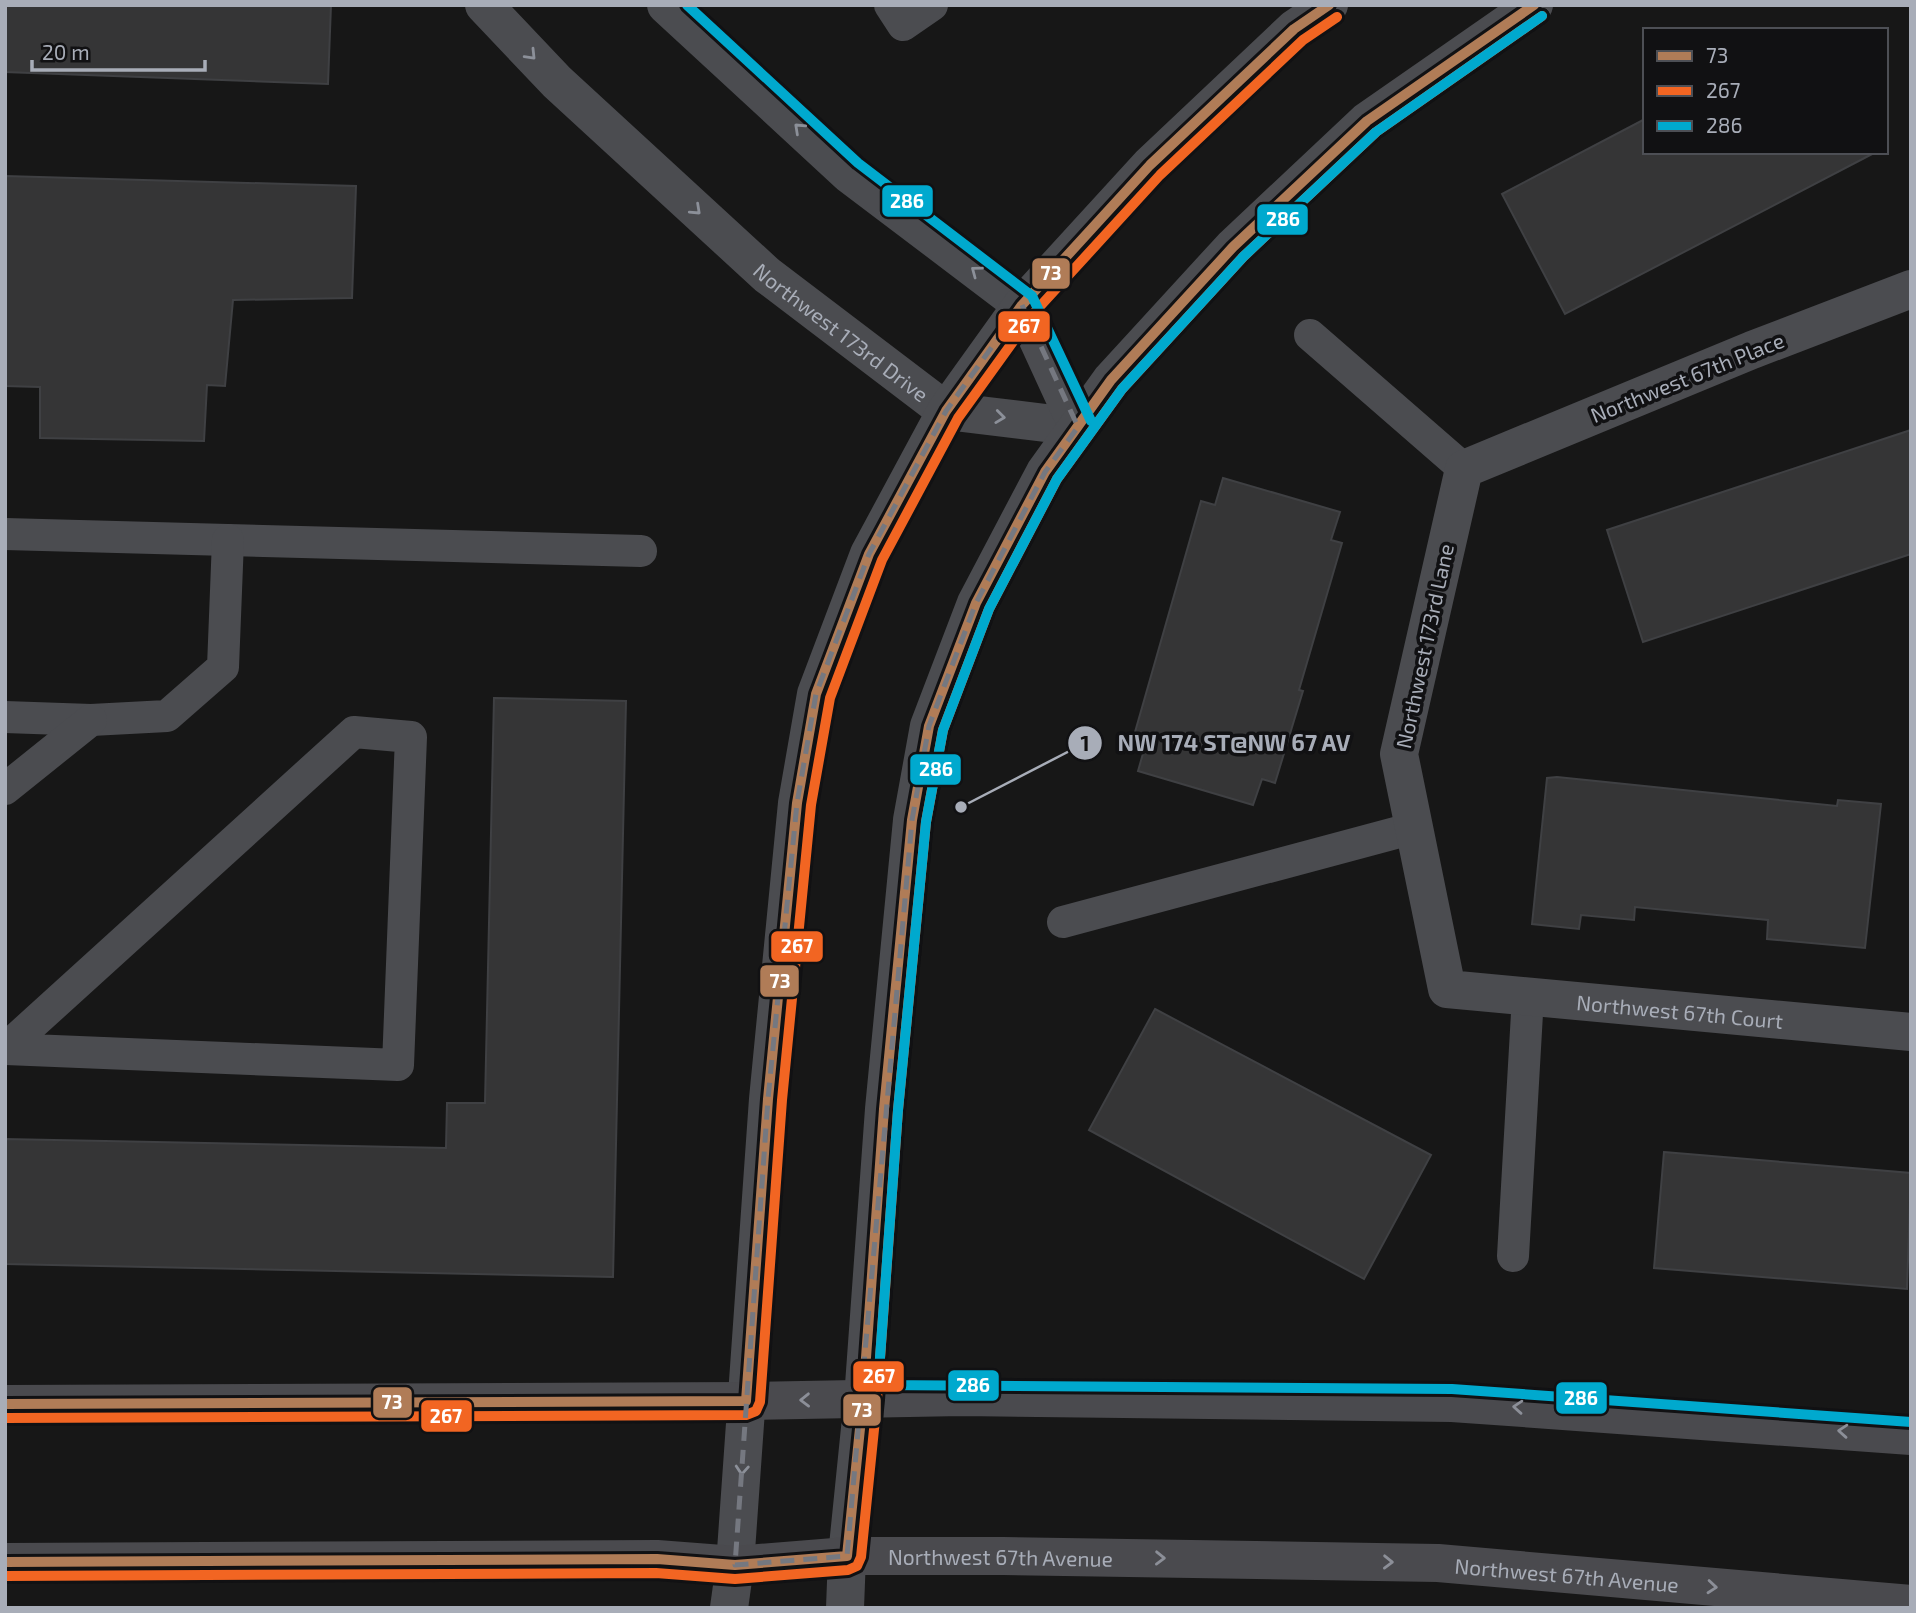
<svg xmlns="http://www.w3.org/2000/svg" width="1916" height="1613" font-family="'Exo 2',sans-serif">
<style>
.building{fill:#353536;stroke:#3f4043;stroke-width:2}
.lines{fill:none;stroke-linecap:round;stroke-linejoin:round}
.service{stroke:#4b4c50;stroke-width:32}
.minor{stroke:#4b4c50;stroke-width:38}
.tertiary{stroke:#4b4c50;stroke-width:38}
.secondary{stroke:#4a4a4e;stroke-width:38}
.bus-1-casing{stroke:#111113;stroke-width:16}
.bus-2-casing{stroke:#111113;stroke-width:16}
.bus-3-casing{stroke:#111113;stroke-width:16}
.bus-1{stroke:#b07c57;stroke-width:10}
.bus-2{stroke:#f26522;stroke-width:10}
.bus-3{stroke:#00a9ce;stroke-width:10}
.oneway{stroke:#8c9099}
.oneway2{stroke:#8c8f98}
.marked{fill:none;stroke:#757880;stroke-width:5;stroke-dasharray:14 9;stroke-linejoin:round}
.labels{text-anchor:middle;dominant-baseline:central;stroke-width:7;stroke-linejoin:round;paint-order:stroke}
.street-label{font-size:21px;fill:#a8adb8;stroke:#111113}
.leader{fill:none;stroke:#a8adb8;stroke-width:2.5}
.callout-dot{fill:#a8adb8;stroke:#111113;stroke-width:2.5}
.mark-label{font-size:21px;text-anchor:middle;font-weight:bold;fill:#111}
.callout-label{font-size:23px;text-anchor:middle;font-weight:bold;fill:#a8adb8;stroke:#111113;stroke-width:7;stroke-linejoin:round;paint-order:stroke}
.line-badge{stroke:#111113;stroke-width:2.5}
.badge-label{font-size:19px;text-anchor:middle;font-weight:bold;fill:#fff}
</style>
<rect width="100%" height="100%" fill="#171717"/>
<!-- building -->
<g class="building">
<polygon points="5,5 331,5 328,84 5,72"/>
<polygon points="1645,119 1645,152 1876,152 1565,314 1502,194"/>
<polygon points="5,176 356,186 352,298 233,300 225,386 207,385 204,441 40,438 40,387 5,386"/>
<polygon points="1911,430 1911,554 1643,642 1607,530"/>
<polygon points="1223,478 1340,512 1331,540 1342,543 1299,690 1303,691 1275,783 1262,779 1253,805 1138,771 1144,750 1131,746 1201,501 1215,505"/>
<polygon points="494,698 626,701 613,1277 5,1264 5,1139 446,1148 447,1103 485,1103"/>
<polygon points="1557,777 1837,806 1838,800 1881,804 1865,948 1767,939 1768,920 1635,907 1634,920 1581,915 1579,929 1532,924 1547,778"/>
<polygon points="1155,1009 1431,1155 1364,1279 1089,1130"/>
<polygon points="1664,1152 1911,1173 1907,1289 1654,1268"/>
</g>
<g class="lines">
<!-- service -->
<g class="service">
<polyline points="890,5 903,25 932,5"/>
<polyline points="1310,335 1464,469"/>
<polyline points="5,534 641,551"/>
<polyline points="5,717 91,720 167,716 223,667 228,540"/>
<polyline points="5,789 91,720"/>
<polyline points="1063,922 1414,828"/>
<polyline points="5,1049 354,732 411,737 398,1065 6,1049"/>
<polyline points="1513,1256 1528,996"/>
</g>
<!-- minor -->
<g class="minor">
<path id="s1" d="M1911 289 1752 350 1464 469 1399 754 1447 989 1911 1032"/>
<polyline points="729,1608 735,1565"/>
<polyline points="845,1608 847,1556"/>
</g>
<!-- tertiary -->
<g class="tertiary">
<path id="s2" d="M484 5 557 82 767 275 946 411 1078 427"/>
<polyline points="666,5 849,174 1022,305 1078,427"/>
<polyline points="847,1556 863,1399 884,1109 912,820 929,726 976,603 1045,472 1111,380 1233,247 1367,121 1534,5"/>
<polyline points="735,1565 768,1099 797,803 816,694 869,554 946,411 1022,305 1150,165 1294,29 1329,5"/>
</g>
<!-- secondary -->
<g class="secondary">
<polyline points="5,1404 746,1401 962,1397 1452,1403 1911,1436"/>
<path id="s3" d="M5 1562 657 1559 735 1565 847 1556H1003L1438 1563 1911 1604"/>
</g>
<defs>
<g id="bus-1">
<polyline points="5,1404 746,1401 768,1099 797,803 816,694 869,554 946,411 1022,305 1150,165 1294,29 1329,5"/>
<polyline points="5,1562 657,1559 735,1565 847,1556 863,1399 884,1109 912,820 929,726 976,603 1045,472 1111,380 1233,247 1367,121 1534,5"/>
</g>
<g id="bus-2">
<polyline points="5,1418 746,1415 756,1411 760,1402 782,1100 811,805 830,698 882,560 958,418 1033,314 1160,175 1303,40 1337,17"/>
<polyline points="5,1576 656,1573 735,1579 848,1570 857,1566 861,1557 877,1400 898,1110 926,822 943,730 989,609 1057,479 1122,389 1243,257 1376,132 1542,16"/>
</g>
<g id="bus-3">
<polyline points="687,5 858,163 1032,296 1091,421"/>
<polyline points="1542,16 1376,132 1243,257 1122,389 1057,479 989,609 943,730 926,822 898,1110 878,1385 1452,1389 1911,1422"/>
</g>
</defs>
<!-- bus-1 casing -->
<use href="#bus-1" class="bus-1-casing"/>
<!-- bus-2 casing -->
<use href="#bus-2" class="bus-2-casing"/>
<!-- bus-3 casing -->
<use href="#bus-3" class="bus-3-casing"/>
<!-- bus-1 -->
<use href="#bus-1" class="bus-1"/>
<!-- bus-2 -->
<use href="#bus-2" class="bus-2"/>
<!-- bus-3 -->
<use href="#bus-3" class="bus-3"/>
</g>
<!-- one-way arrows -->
<defs><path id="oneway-chevron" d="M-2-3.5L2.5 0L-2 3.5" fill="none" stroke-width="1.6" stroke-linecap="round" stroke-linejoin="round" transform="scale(1.75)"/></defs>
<g class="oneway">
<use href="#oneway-chevron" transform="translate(531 55) rotate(46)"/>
<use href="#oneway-chevron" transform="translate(799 128) rotate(-137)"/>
<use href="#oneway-chevron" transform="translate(696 210) rotate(43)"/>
<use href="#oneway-chevron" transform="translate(976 271) rotate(-143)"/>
<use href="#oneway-chevron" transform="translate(1000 417) rotate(7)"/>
<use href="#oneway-chevron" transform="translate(742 1470) rotate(94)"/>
</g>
<g class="oneway2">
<use href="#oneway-chevron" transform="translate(805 1400) rotate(179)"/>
<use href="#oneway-chevron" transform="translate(1518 1407) rotate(-176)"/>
<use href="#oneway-chevron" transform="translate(1843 1431) rotate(-176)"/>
<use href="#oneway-chevron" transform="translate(1160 1558) rotate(1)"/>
<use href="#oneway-chevron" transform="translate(1388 1562) rotate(1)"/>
<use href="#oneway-chevron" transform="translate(1712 1587) rotate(5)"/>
</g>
<!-- marked area -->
<path class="marked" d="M1022 305 1078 427 1045 472 976 603 929 726 912 820 847 1556 735 1565 768 1099 797 803 816 694 869 554 946 411Z"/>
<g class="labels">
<!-- street labels -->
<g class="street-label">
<text stroke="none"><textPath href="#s2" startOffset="485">Northwest 173rd Drive</textPath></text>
<text transform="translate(1687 377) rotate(-22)">Northwest 67th Place</text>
<text transform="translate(1424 646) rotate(-78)">Northwest 173rd Lane</text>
<text stroke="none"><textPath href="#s1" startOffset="1248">Northwest 67th Court</textPath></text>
<text stroke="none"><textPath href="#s3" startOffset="996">Northwest 67th Avenue</textPath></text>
<text stroke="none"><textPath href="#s3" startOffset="1563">Northwest 67th Avenue</textPath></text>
</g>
</g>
<!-- callouts -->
<path class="leader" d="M961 807L1085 743"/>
<g class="callout-dot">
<circle cx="961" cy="807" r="7"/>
<circle cx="1085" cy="743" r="18"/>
</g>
<g class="mark-label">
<text x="1085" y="751">1</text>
</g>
<g class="callout-label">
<text x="1234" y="751">NW 174 ST@NW 67 AV</text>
</g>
<g class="line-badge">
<rect x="881" y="184" width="53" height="34" rx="7" fill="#00a9ce"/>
<rect x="1256" y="203" width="53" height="33" rx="7" fill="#00a9ce"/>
<rect x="1031" y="257" width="40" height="33" rx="7" fill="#b07c57"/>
<rect x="997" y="310" width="54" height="33" rx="7" fill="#f26522"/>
<rect x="909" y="753" width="53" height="33" rx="7" fill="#00a9ce"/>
<rect x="770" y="930" width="54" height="33" rx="7" fill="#f26522"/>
<rect x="759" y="964" width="41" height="34" rx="7" fill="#b07c57"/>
<rect x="852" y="1360" width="53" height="33" rx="7" fill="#f26522"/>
<rect x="947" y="1369" width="53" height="33" rx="7" fill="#00a9ce"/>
<rect x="1555" y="1381" width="53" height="34" rx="7" fill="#00a9ce"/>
<rect x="372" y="1386" width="41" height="33" rx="7" fill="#b07c57"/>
<rect x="842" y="1393" width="40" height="34" rx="7" fill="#b07c57"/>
<rect x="420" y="1399" width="53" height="34" rx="7" fill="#f26522"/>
</g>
<g class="badge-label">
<text x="907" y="208">286</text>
<text x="1283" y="226">286</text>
<text x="1051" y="280">73</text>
<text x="1024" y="333">267</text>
<text x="936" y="776">286</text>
<text x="797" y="953">267</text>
<text x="780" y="988">73</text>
<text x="879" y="1383">267</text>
<text x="973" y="1392">286</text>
<text x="1581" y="1405">286</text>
<text x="392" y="1409">73</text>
<text x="862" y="1417">73</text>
<text x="446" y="1423">267</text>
</g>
<!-- border -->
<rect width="1916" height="1613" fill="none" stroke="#a8adb8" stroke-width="14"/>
<!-- legend -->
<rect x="1643" y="28" width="245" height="126" fill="#111113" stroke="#4d4f55" stroke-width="2"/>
<rect x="1657" y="51" width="35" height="10" fill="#b07c57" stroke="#4d4f55" stroke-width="2"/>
<text x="1706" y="63" font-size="21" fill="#a8adb8">73</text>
<rect x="1657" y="86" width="35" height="10" fill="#f26522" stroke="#4d4f55" stroke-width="2"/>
<text x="1706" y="98" font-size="21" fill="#a8adb8">267</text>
<rect x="1657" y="121" width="35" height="10" fill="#00a9ce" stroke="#4d4f55" stroke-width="2"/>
<text x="1706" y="133" font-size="21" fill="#a8adb8">286</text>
<!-- scale -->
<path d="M32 60v10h173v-10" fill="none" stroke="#a8adb8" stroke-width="3.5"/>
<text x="42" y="60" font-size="21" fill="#a8adb8" stroke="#111113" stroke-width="5" paint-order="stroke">20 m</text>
</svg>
